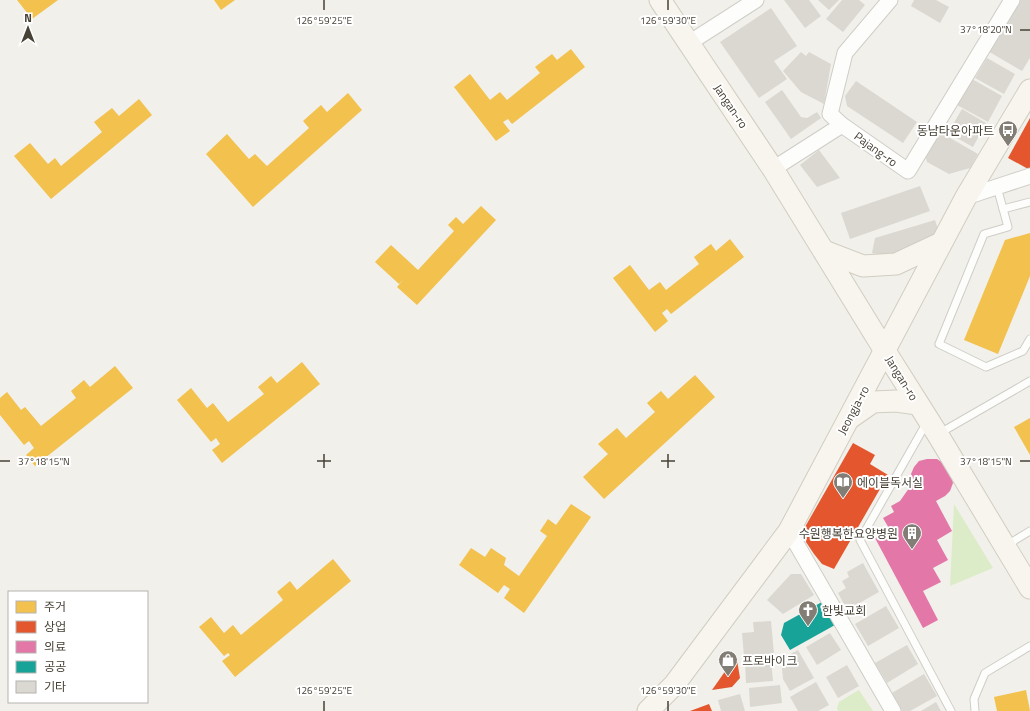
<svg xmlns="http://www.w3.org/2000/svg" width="1030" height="711" font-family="'Titillium Web','Noto Sans KR',sans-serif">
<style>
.green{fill:#dcecc9}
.homes{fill:#f2c14e}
.shops{fill:#e4572e}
.health{fill:#e377a8}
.public{fill:#17a398}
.building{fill:#dbd8d2}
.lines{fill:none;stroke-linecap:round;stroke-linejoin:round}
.lane-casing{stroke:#cfcdc7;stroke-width:9}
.street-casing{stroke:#cfcdc7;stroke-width:17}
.secondary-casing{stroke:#d1cdc1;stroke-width:23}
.lane{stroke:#fdfdfc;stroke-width:7}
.street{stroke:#fdfdfc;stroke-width:15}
.secondary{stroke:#f7f5ee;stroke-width:21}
.ticks{fill:none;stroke:#474136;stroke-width:1.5}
.labels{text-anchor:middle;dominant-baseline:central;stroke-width:4;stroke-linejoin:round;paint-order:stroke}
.street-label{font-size:12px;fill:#474136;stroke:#fff}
.poi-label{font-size:12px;fill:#474136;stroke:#fff;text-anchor:start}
.ticks-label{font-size:10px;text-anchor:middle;fill:#474136;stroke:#fff;stroke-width:4;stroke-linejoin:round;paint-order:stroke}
</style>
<rect width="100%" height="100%" fill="#f1f0ea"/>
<!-- green -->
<g class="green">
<polygon points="954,504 993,568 950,586"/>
<polygon points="859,690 873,711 838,711 837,708 839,702"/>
</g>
<!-- homes -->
<g class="homes">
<polygon points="17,0 58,0 32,19"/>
<polygon points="214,0 235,0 221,10"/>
<polygon points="571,49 585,67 512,124 508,119 503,122 510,131 496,141 454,87 470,74 490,100 500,92 507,100 540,73 535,67 552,54 557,60"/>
<polygon points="348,93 362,110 253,207 206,154 227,134 249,159 255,154 267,166 309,128 303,121 321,105 327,112"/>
<polygon points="139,99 152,115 51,199 14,156 30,143 48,164 55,158 61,166 102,132 94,122 112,108 119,116"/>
<polygon points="481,206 496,220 417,305 397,287 404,279 399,284 375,262 391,245 418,270 454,231 448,225 456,217 463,224"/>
<polygon points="1030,233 1030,276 998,354 964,340 1005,240"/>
<polygon points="730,239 744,257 671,314 667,309 662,313 668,321 655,332 613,278 630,265 649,290 660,282 666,290 699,264 694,257 711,244 716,251"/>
<polygon points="302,362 320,384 222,463 212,450 220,444 216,438 211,442 177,400 191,388 207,408 213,403 228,422 264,394 258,387 271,376 277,383"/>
<polygon points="115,366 133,388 35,466 26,455 34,448 29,441 24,445 0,415 0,398 7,392 21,410 25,407 41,426 76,398 71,391 84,380 90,387"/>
<polygon points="695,375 715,397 604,499 583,477 608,454 598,444 617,428 626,438 655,412 647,403 661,391 668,399"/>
<polygon points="1030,418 1030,455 1014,427"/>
<polygon points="571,504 591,517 524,613 504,598 510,589 504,585 498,593 459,565 471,548 485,557 491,548 506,558 504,565 519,576 547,536 540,531 548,519 556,525"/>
<polygon points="333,559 351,581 235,677 222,661 230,655 228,653 224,656 199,627 211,617 224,633 233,625 241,635 283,600 277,592 290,581 297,590"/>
<polygon points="1026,690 1030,711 997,711 994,697"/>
</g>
<!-- shops -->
<g class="shops">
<polygon points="1030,118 1030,170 1008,158"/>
<polygon points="853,443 875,455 870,464 888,475 834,569 822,564 814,554 806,542 805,527"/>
<polygon points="733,660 737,660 740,678 732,687 712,690"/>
<polygon points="709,704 712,711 690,711"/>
</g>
<!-- health -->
<polygon class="health" points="927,459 937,459 946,465 951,474 953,483 950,491 945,496 936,501 952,531 937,540 948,560 933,568 941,582 923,591 938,620 923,628 875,538 890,530 883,518 894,512 891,506 900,501 914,481 911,474 914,467 919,461"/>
<!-- public -->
<polygon class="public" points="822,602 835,625 790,650 781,635 784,623"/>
<!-- building -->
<g class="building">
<polygon points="784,0 809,0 821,16 805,28"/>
<polygon points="818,0 839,0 829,10"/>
<polygon points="842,0 859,0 865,5 843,32 826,19"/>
<polygon points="914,0 936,0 949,7 940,23 911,6"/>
<polygon points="1014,0 1030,0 1030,58 1022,71 986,50"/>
<polygon points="771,8 797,46 774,61 787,79 759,98 720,42"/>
<polygon points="801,52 806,56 809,52 831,64 824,104 801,92 783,71"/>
<polygon points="987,58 1015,74 1004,94 975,78"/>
<polygon points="972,79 1002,96 988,122 957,105"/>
<polygon points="856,81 917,122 903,143 847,106 845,96"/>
<polygon points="782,90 801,117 807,118 817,112 821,118 791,139 765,102"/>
<polygon points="962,109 986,123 973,147 948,133"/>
<polygon points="938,131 978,154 970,168 949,174 927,162 925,155"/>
<polygon points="819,150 840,178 817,187 800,165"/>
<polygon points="920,186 930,211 850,239 841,213"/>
<polygon points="935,220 938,229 921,253 901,259 872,253 875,238"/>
<polygon points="863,563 879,592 847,610 838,593 846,588 842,581 849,577 847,572"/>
<polygon points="791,574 801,574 814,595 783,614 767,600"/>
<polygon points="886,606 899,628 868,646 855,624"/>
<polygon points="771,621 774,654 744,656 742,633 754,632 753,622"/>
<polygon points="830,633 841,650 817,665 806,647"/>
<polygon points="907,645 918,664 887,683 875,663"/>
<polygon points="798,650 814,678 790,691 783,679 781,659"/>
<polygon points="771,659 773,681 746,683 745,661"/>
<polygon points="847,665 859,686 838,698 826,677"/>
<polygon points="924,674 937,696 910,711 902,711 892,693"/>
<polygon points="816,682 829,705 818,711 798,711 790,697"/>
<polygon points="780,685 782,703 750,707 749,688"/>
<polygon points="740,694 745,711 721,711 718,700"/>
<polygon points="936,702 941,711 921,711"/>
</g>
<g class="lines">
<defs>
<g id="lane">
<polyline points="997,187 1008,227 984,234 939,344 986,367 1023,351 1030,339"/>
<polyline points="1003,209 1030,202"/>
<polyline points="927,422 860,540 951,711"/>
<polyline points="940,433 1030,381"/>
<polyline points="1007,545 1030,531"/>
<polyline points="975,711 974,699 985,673 1030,646"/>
</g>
<g id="street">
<polyline points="890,0 845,53 830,114 842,125 908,171 1012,0"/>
<polyline points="689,43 756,0"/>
<polyline points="773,169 842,125"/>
<polyline points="966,197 1030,176"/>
<polyline points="789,531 893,711"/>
</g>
<g id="secondary">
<polyline points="660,0 773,169 885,351 938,435 1030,588"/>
<polyline points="824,251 863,266 896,264 941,243"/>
<polyline points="850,418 873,402 896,401 918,404"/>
<polyline points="648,711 674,685 789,531 966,197 1030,90"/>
</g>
</defs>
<!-- lane casing -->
<use href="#lane" class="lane-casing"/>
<!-- street casing -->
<use href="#street" class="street-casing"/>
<!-- secondary casing -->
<use href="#secondary" class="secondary-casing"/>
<!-- lane -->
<use href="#lane" class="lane"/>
<!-- street -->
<use href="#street" class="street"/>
<!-- secondary -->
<use href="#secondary" class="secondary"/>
</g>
<!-- ticks -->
<path class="ticks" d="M324 0V10M668 0V10M1020 30H1030M324 454V468M668 454V468M0 461H10M317 461H331M661 461H675M1020 461H1030M324 701V711M668 701V711"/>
<!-- icons -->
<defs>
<symbol id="bus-pin" viewBox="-11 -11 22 30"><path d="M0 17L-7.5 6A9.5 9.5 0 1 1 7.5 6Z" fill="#827e75" stroke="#fff"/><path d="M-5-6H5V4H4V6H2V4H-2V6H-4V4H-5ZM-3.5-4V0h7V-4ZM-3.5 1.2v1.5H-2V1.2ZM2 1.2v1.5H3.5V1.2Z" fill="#fff"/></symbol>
<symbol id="library-pin" viewBox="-11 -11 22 30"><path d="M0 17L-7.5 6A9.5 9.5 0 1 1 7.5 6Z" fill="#827e75" stroke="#fff"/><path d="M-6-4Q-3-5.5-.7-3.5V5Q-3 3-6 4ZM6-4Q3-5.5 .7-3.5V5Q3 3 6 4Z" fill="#fff"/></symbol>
<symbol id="building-pin" viewBox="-11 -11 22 30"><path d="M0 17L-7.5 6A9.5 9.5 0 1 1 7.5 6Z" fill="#827e75" stroke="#fff"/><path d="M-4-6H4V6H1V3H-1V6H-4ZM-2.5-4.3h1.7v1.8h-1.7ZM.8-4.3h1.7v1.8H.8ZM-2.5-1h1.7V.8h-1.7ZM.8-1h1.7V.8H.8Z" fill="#fff"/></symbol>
<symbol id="church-pin" viewBox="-11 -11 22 30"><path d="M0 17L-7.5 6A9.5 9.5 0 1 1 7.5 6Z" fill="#827e75" stroke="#fff"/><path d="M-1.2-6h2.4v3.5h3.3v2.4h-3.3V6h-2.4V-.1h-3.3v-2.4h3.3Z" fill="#fff"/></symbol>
<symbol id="shop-pin" viewBox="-11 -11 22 30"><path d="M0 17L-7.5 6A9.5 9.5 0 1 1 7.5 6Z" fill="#827e75" stroke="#fff"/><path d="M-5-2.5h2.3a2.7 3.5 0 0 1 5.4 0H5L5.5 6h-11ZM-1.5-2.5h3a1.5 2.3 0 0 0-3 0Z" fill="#fff"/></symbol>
</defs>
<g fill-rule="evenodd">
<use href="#bus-pin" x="997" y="119" width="22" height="30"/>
<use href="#library-pin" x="832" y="471" width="22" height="30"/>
<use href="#building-pin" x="901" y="522" width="22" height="30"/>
<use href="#church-pin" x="797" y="599" width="22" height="30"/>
<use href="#shop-pin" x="717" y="649" width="22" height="30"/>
</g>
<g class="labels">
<!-- street labels -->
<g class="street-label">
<text transform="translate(731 106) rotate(56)">Jangan-ro</text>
<text transform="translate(876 149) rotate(36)">Pajang-ro</text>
<text transform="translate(902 378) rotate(58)">Jangan-ro</text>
<text transform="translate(853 410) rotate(-62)">Jeongja-ro</text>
</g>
<!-- poi labels -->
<g class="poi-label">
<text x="994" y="130" text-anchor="end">동남타운아파트</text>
<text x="857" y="482">에이블독서실</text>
<text x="898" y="533" text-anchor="end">수원행복한요양병원</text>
<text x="822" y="610">한빛교회</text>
<text x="742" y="660">프로바이크</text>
</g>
</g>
<g class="ticks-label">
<text x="324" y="24">126°59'25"E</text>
<text x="668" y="24">126°59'30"E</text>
<text x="986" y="33">37°18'20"N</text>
<text x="44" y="465">37°18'15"N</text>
<text x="986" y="465">37°18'15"N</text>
<text x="324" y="694">126°59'25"E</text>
<text x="668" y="694">126°59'30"E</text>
</g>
<!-- legend -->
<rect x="8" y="591" width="140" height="112" fill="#ffffff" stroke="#b5b3af"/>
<rect x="16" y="601" width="20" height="12" fill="#f2c14e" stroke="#b5b3af"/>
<text x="44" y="611" font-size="12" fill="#474136">주거</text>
<rect x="16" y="621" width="20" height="12" fill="#e4572e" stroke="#b5b3af"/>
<text x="44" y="631" font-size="12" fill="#474136">상업</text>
<rect x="16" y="641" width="20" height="12" fill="#e377a8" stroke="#b5b3af"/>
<text x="44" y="651" font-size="12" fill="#474136">의료</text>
<rect x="16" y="661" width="20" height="12" fill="#17a398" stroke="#b5b3af"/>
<text x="44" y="671" font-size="12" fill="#474136">공공</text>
<rect x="16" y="681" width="20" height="12" fill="#dbd8d2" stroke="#b5b3af"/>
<text x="44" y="691" font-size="12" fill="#474136">기타</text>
<!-- north arrow -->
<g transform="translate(28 28)" stroke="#ffffff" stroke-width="3" paint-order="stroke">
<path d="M0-3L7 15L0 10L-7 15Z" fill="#474136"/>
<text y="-6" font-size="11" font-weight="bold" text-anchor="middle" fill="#474136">N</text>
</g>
</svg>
